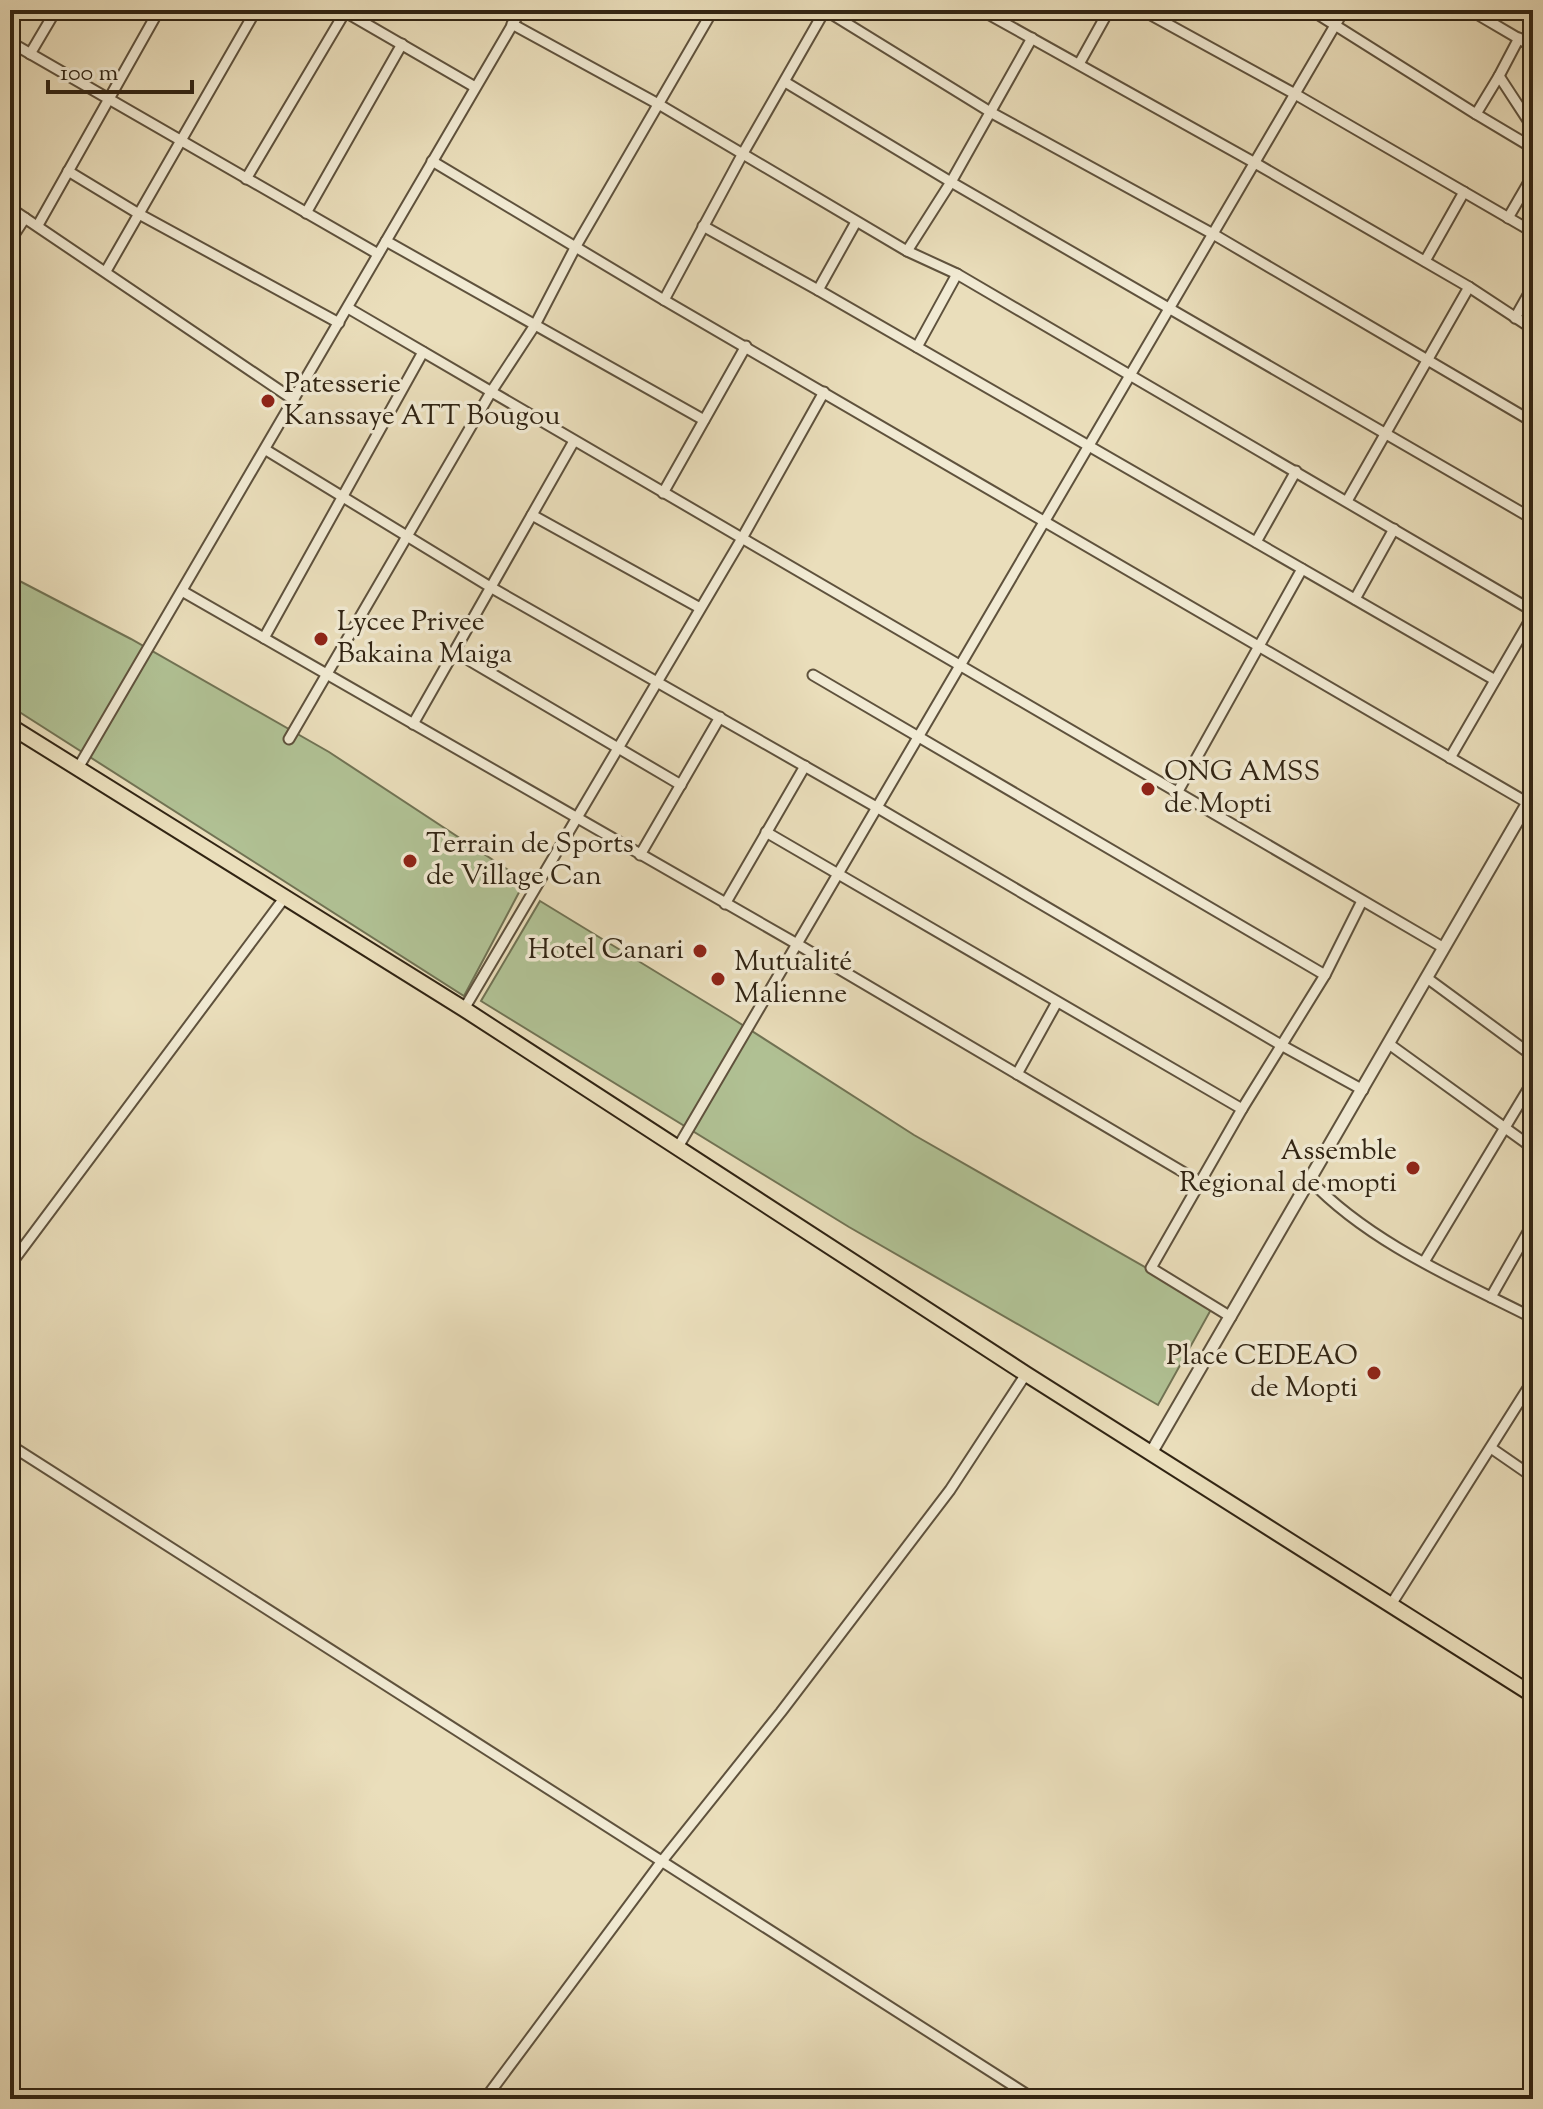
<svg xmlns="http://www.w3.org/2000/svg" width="1543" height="2109" font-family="'Sorts Mill Goudy',serif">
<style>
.green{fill:#b1c295;stroke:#717354;stroke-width:2}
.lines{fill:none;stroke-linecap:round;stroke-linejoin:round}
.minor-casing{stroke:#5f523d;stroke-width:13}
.tertiary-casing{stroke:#5f523d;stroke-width:15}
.primary-casing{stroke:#312413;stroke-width:18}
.minor{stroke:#f1ead3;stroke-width:9}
.tertiary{stroke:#f1ead3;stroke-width:11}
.primary{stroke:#eadebb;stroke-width:14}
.poi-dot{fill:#8f2418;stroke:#f1ead3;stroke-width:3}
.labels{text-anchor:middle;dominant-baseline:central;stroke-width:7;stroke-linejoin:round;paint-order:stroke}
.poi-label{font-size:28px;fill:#312413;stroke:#f1ead3;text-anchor:start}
</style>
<rect width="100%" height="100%" fill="#eadebb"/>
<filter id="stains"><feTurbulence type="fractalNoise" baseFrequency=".0025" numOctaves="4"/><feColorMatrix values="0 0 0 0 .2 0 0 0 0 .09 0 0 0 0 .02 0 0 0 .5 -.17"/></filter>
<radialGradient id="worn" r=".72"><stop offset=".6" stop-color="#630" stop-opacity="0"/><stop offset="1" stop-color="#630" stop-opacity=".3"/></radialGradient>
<!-- green -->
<g class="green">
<polygon points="10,576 131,639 329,752 525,881 464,996 10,706"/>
<polygon points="540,901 730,1017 914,1135 1213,1306 1158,1405 849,1227 481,1001"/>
</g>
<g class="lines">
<defs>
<g id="minor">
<polyline points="342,10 475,87"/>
<polyline points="825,10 992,113 1213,234 1533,422"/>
<polyline points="981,10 1255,163 1469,287 1533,329"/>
<polyline points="1142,10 1295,94 1533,232"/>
<polyline points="1311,10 1476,114 1499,76 1533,128"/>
<polyline points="1470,10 1533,47"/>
<polyline points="512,24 660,105 907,251 957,274 1533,611"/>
<polyline points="10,42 378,254"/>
<polyline points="30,54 56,10"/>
<polyline points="1079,64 1109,10"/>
<polyline points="1499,76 1519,38"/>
<polyline points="785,82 951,182 1533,519"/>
<polyline points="1476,114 1533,148"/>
<polyline points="432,161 664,300 1528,803"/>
<polyline points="68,171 139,214 339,323"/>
<polyline points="246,179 345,12"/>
<polyline points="10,208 294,400"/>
<polyline points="306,213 402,44"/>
<polyline points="1508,218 1533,175"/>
<polyline points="38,225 159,10"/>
<polyline points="703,226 818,290 1495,680"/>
<polyline points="10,241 25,218"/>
<polyline points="386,241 704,420"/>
<polyline points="907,251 951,182 1032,38"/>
<polyline points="1425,261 1464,192"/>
<polyline points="106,271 256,10"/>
<polyline points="818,290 856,222"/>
<polyline points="664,300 742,155 825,10"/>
<polyline points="348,308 1444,948"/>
<polyline points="1515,318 1533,286"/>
<polyline points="917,347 957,274"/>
<polyline points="266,450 492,588 878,808 1281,1045 1363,1090"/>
<polyline points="663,493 746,346"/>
<polyline points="1347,501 1469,287"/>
<polyline points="532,515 700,608"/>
<polyline points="1256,542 1296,471"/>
<polyline points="182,591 797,944 1200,1182"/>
<polyline points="1355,599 1394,529"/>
<polyline points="264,638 423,352"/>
<polyline points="455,652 681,785"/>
<polyline points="813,675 1325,975"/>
<polyline points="413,724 574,441"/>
<polyline points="289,739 491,392 535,325 576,246 713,10"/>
<polyline points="1450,758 1533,615"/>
<polyline points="78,768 521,10"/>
<polyline points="1177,793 1302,569"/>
<polyline points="766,832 1242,1109"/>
<polyline points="640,855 720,717"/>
<polyline points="725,904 805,766"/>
<polyline points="1427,978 1533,1056"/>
<polyline points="464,1009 741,540 824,392"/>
<polyline points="1389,1044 1533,1148"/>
<polyline points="1017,1074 1057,1002"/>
<polyline points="678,1147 1344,10"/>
<path d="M1310 1180C1370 1243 1456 1279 1533 1318"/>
<polyline points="1424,1262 1533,1081"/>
<polyline points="10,1265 285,897"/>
<polyline points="1491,1297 1533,1223"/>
<polyline points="1231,1317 1151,1268 1242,1109 1325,975 1362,901"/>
<polyline points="10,1445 1034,2099"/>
<polyline points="1491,1448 1533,1477"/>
<polyline points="1392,1603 1533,1380"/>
<polyline points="485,2099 662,1861 781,1712 950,1490 1026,1374"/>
</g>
<polyline id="tertiary" points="1151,1453 1533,794"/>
<polyline id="primary" points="10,726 464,1009 1026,1374 1533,1695"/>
</defs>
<!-- minor casing -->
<use href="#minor" class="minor-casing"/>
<!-- tertiary casing -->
<use href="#tertiary" class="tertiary-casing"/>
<!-- primary casing -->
<use href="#primary" class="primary-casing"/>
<!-- minor -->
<use href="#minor" class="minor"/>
<!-- tertiary -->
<use href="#tertiary" class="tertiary"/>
<!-- primary -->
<use href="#primary" class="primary"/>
</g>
<!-- markers -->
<g class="poi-dot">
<circle cx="268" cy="401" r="8"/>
<circle cx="321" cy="639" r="8"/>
<circle cx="1148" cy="789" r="8"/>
<circle cx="410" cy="861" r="8"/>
<circle cx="700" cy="951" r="8"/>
<circle cx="718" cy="979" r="8"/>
<circle cx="1413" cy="1168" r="8"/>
<circle cx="1374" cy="1373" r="8"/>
</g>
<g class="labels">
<!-- poi labels -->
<g class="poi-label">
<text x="284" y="385">Patesserie<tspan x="284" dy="32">Kanssaye ATT Bougou</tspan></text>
<text x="337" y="623">Lycee Privee<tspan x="337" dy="32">Bakaina Maiga</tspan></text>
<text x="1164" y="773">ONG AMSS<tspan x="1164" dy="32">de Mopti</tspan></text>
<text x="426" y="845">Terrain de Sports<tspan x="426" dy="32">de Village Can</tspan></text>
<text x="684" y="951" text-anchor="end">Hotel Canari</text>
<text x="734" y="963">Mutualité<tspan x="734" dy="32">Malienne</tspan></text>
<text x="1397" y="1152" text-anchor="end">Assemble<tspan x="1397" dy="32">Regional de mopti</tspan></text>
<text x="1358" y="1357" text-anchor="end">Place CEDEAO<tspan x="1358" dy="32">de Mopti</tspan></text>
</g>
</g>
<!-- margin -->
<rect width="1543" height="2109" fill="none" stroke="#eadebb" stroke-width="40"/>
<rect x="12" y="12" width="1519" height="2085" fill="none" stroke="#312413" stroke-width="4"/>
<rect x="20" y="20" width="1503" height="2069" fill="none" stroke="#312413" stroke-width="2"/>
<!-- scale -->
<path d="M48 80v12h144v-12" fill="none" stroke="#312413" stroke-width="4"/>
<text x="60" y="80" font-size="24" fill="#312413" stroke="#f1ead3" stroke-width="6" paint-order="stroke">100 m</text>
<rect width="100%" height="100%" filter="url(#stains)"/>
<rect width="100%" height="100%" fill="url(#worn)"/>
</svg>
